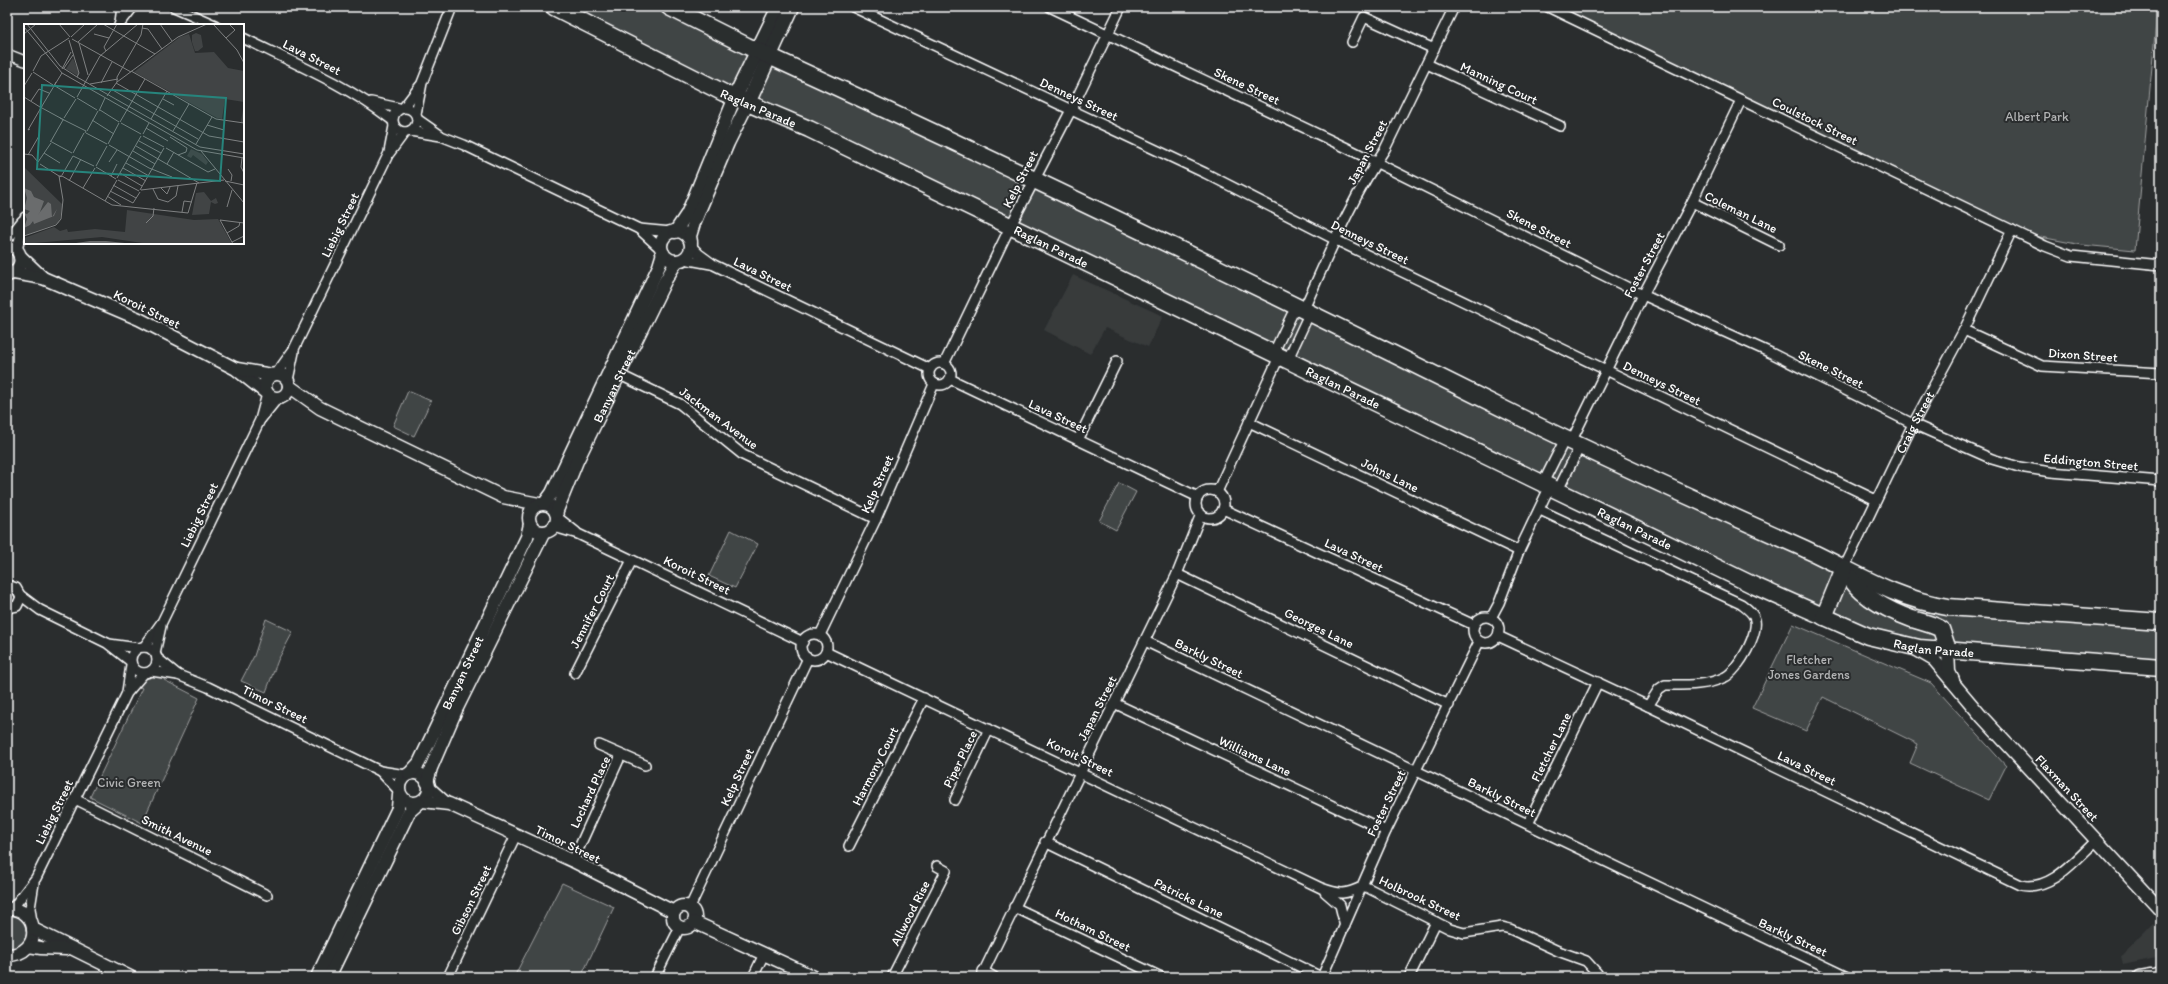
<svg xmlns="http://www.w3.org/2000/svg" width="2168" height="984" font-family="Itim,sans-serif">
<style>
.built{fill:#373a3b}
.green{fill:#414445;stroke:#a0a2a2}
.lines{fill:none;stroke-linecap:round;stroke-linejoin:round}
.street-casing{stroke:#fff;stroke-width:12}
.secondary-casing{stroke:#fff;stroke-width:15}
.primary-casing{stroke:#fff;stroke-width:17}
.highway-casing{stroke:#fff;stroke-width:19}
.street{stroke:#2a2d2e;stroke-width:9}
.secondary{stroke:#2a2d2e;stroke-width:12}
.primary{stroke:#2a2d2e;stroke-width:14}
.highway{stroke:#2a2d2e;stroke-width:16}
.labels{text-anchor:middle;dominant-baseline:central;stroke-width:4;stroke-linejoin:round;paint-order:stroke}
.street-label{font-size:13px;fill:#fff;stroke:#2a2d2e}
.park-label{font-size:13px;fill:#b3b4b5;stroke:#2a2d2e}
.inset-road{fill:none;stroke:#7f8182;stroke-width:1}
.view{fill:#27847c;fill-opacity:0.15;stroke:#27847c;stroke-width:2}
.inset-edge{fill:none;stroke:#fff;stroke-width:2}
</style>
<rect width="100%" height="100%" fill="#2a2d2e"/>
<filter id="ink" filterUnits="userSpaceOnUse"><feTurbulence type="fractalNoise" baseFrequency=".025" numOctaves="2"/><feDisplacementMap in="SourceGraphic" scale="8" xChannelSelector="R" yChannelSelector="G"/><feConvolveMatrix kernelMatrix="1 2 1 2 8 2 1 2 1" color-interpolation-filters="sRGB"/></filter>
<g filter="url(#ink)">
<!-- built -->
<g class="built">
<polygon points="1073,275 1163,316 1148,347 1105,328 1090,354 1044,330"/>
<polygon points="2153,923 2161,931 2161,957 2123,965 2121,956"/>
</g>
<!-- green -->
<g class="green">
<polygon points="554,7 669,7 1904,597 2161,622 2161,666 1885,641"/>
<polygon points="1557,7 2161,7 2161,12 2157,12 2135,250 2082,245 2030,235"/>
<polygon points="408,391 431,401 414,436 393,426"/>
<polygon points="1119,483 1136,492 1116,530 1099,521"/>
<polygon points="731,530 758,544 735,588 709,576"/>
<polygon points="266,619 293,632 278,660 266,692 241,681 254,656"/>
<polygon points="1793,624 1931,683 2006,766 1989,800 1910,763 1918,744 1823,697 1806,731 1752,708"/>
<polygon points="152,674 165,676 164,680 199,698 142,823 90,797 142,688 138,686 146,675"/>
<polygon points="562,883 614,907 581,977 514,977"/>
<polygon points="12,913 25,921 29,934 22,946 7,950 7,914"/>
</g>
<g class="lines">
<defs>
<g id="street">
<polyline points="174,7 215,25"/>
<polyline points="853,7 1205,173 1336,240 1876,500"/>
<polyline points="1050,7 1347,148 1643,295 1771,353 1913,424 1992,459 2019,467 2051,472 2161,481"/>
<polyline points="1548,7 2045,246 2071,256 2161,265"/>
<polyline points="120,22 122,7"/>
<polyline points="119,25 133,7"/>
<path d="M243 38C294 63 347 85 392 120"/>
<polyline points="1352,42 1364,17 1434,49"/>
<polyline points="7,54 25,61"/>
<polyline points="1427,64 1560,126"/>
<polyline points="371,102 399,108"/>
<polyline points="404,107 420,86"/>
<circle cx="405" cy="120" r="12"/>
<polyline points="416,114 422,83 452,7"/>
<polyline points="417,119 440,135"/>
<polyline points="410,131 441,136 464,145 639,229 671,232"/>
<polyline points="389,152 394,126"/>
<polyline points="1692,202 1779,245"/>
<polyline points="639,229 662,250"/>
<polyline points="7,240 22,221"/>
<polyline points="691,246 699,254 714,265 930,369"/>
<polyline points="17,250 25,217"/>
<polyline points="684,259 711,264"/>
<path d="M1304 309C1328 256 1352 197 1385 149L1454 7"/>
<polyline points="1964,330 2042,366 2161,373"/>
<polyline points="1273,354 1296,306"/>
<polyline points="1287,361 1310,312"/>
<circle cx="940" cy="374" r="11"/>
<polyline points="944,364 1010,227 1071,110 1121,7"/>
<polyline points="614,372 680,404 743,455 876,519"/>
<polyline points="276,374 294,349 388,155 405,132"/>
<polyline points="950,379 1198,497"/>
<polyline points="288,380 294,352"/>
<polyline points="261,419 277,399"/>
<polyline points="1249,422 1519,551"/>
<polyline points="1078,440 1117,361"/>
<polyline points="1571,442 1643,295 1692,202 1741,100"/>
<polyline points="1543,483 1565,439"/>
<polyline points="1558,490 1580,446"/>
<circle cx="1210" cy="504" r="14"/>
<polyline points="1217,492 1279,357"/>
<polyline points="1223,509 1474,625"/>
<path d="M1540 510 1741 604C1746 608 1751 611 1754 617 1761 631 1738 671 1725 677 1707 686 1684 685 1665 685L1659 689 1648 706"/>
<polyline points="557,517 576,532"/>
<polyline points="554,527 578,534 803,642"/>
<path id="s1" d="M1844 568 1913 424 1964 330 2012 230"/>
<polyline points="1177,574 1449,705"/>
<polyline points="7,585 16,588 21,597 17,606 7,608"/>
<polyline points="20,595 40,610 107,643 130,661"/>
<circle cx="1486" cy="630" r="13"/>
<polyline points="1491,618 1499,603 1519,551 1550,486"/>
<circle cx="814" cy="647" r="13"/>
<polyline points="820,635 876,519 934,384"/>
<path d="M1498 636 1648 706 2020 885C2051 892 2076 859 2096 841"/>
<polyline points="1145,641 1847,977"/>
<polyline points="109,644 138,648"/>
<circle cx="144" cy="660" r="13"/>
<polyline points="144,647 162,622 260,420 267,394"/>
<path d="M826 652 1321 888C1340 895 1345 895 1364 886L1450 929 1464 933 1502 927 1510 929 1558 951 1586 961 1597 973"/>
<polyline points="155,653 161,626"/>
<polyline points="157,658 178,675"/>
<polyline points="151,671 178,675 208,687 380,771 406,775"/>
<polyline points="575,673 632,560"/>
<polyline points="127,692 131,665"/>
<polyline points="1114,703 1386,831"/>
<polyline points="599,745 645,765"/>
<polyline points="380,771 398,790"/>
<polyline points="429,786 449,804"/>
<polyline points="75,799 267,895"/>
<polyline points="955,800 989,729"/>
<polyline points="1528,824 1598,682"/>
<polyline points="1045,842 1321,977"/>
<polyline points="849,846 924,698"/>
<polyline points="573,861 621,755"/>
<polyline points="1325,892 1340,905 1345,926"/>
<polyline points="690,907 808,658"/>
<polyline points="1014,907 1161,977"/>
<polyline points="12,909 36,878 127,693 144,673"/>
<polyline points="32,922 30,908 34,883"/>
<polyline points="983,971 994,977"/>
<polyline points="1410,975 1436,922"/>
<polyline points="2151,975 2161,971"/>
<polyline points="448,977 516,835"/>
<polyline points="655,977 680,927"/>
<polyline points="753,977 764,954"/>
<polyline points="892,977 946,871 937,866"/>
<polyline points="981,977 1177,574 1201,514"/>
<polyline points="1322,977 1386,831 1479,642"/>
</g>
<g id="secondary">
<circle cx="676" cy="246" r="15"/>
<polyline points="675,232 687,214 693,200 735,97"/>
<polyline points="691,242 690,236 694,223 728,143 748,103"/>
<path d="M7 245 17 250C24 260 20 271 8 275"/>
<polyline points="20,256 43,278"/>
<polyline points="14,273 43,278 139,319 236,369 265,392"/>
<polyline points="237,369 272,375"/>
<circle cx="277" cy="386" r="12"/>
<polyline points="289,386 320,408 503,497 539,504"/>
<circle cx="543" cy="518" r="14"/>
<polyline points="544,504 552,493 659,266 663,253"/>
<path id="s2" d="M556 513 577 461 665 281 677 261"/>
<polyline points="1917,650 1934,660 1982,717 2161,910"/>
<polyline points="1948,650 1949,672 1953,680"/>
<circle cx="414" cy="788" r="15"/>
<path id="s3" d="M409 774 419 763 527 537 530 524"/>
<polyline points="427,782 431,768 456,710 544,532"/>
<polyline points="423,801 449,804 573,861 674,912"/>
<circle cx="684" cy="917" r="11"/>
<path d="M7 909C40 906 44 955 7 955"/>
<polyline points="694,922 814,977"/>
<polyline points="33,929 130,977"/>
<polyline points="29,946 41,948 66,949"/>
<polyline points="317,977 398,808 399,795"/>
<polyline points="329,977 409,812 419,803"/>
<polyline points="2139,977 2151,975"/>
</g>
<g id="primary">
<polyline points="735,97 779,7"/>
<polyline points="748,103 792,7"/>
</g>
<g id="highway">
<path id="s4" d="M554 7 724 93 809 129 1755 586 1868 636 1919 648 2161 667"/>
<path d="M669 7 747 46C1010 166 1270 292 1528 421 1618 465 1709 506 1801 547 1852 570 1891 598 1948 607L2161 622"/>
<path d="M1848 574C1859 596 1890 611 1912 619 1922 622 1932 624 1941 629L1948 650"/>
<polyline points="1824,617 1844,568"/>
</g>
</defs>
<!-- street casing -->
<use href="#street" class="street-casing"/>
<!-- secondary casing -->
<use href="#secondary" class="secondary-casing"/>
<!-- primary casing -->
<use href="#primary" class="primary-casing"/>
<!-- highway casing -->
<use href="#highway" class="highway-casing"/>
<!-- street -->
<use href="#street" class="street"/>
<!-- secondary -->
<use href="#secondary" class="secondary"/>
<!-- primary -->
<use href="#primary" class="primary"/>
<!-- highway -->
<use href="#highway" class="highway"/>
</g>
</g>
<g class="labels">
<!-- street labels -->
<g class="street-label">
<text transform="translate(312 57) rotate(27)">Lava Street</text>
<text transform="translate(1499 83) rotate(25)">Manning Court</text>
<text transform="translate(1247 86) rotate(25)">Skene Street</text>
<text transform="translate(1079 99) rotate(25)">Denneys Street</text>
<text stroke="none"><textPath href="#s4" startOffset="228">Raglan Parade</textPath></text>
<text transform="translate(1815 121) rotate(26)">Coulstock Street</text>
<text transform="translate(1367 152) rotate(-62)">Japan Street</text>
<text transform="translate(1020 179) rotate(-63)">Kelp Street</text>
<text transform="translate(1741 212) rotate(26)">Coleman Lane</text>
<text transform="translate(340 225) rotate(-64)">Liebig Street</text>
<text transform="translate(1539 228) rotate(27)">Skene Street</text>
<text transform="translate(1370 242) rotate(26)">Denneys Street</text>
<text stroke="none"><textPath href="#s4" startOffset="552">Raglan Parade</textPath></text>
<text transform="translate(1644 265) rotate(-62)">Foster Street</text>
<text transform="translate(763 274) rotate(26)">Lava Street</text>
<text transform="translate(147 309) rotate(26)">Koroit Street</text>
<text transform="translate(2083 355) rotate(4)">Dixon Street</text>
<text transform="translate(1831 369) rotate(26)">Skene Street</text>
<text transform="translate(1662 383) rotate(26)">Denneys Street</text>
<text stroke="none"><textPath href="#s2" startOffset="140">Banyan Street</textPath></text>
<text stroke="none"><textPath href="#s4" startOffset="876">Raglan Parade</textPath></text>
<text transform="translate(1058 416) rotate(25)">Lava Street</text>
<text transform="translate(719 418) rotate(37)">Jackman Avenue</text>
<text stroke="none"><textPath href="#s1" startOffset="162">Craig Street</textPath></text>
<text transform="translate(2091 462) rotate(5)">Eddington Street</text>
<text transform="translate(1390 475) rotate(26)">Johns Lane</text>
<text transform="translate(877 484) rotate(-66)">Kelp Street</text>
<text transform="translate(199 515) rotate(-64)">Liebig Street</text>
<text stroke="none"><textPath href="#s4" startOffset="1200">Raglan Parade</textPath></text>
<text transform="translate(1354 555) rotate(25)">Lava Street</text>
<text transform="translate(697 575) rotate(26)">Koroit Street</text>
<text transform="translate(592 611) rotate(-63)">Jennifer Court</text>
<text transform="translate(1319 628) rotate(26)">Georges Lane</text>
<text stroke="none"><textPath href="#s4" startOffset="1524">Raglan Parade</textPath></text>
<text transform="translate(1209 658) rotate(26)">Barkly Street</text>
<text stroke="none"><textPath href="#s3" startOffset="115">Banyan Street</textPath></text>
<text transform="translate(275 704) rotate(26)">Timor Street</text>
<text transform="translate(1097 708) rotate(-63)">Japan Street</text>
<text transform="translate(1551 747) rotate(-64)">Fletcher Lane</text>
<text transform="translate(1255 756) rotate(25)">Williams Lane</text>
<text transform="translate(1080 757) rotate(26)">Koroit Street</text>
<text transform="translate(960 759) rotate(-64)">Piper Place</text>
<text transform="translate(875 766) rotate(-63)">Harmony Court</text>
<text transform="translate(1807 768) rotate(26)">Lava Street</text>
<text transform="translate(737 777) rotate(-65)">Kelp Street</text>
<text transform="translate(2067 788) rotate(47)">Flaxman Street</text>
<text transform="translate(590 792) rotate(-65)">Lochard Place</text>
<text transform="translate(1502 797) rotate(26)">Barkly Street</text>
<text transform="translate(1386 803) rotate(-64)">Foster Street</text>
<text transform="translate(54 812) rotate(-64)">Liebig Street</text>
<text transform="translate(177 835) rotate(26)">Smith Avenue</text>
<text transform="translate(568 844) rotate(26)">Timor Street</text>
<text transform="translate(1189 898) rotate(26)">Patricks Lane</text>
<text transform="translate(1420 898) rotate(25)">Holbrook Street</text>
<text transform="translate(471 900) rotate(-64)">Gibson Street</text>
<text transform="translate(910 913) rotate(-63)">Allwood Rise</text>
<text transform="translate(1093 930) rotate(26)">Hotham Street</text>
<text transform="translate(1793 937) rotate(25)">Barkly Street</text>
</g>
<!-- park labels -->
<g class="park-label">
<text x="2037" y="116">Albert Park</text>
<text x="1809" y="659">Fletcher<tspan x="1809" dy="15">Jones Gardens</tspan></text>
<text x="129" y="782">Civic Green</text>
</g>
</g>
<!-- overview -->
<g transform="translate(24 24)">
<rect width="220" height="220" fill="#2a2d2e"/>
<path d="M172 9 177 11 179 23 174 27H171L168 18V11ZM165 10 171 29 190 28 204 44 220 47V98H217L220 78 201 75 198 95 193 94 110 48 156 13ZM49 34 55 49 54 52 42 45ZM167 125 178 130 184 138 182 141 169 131 167 134 163 132ZM0 143 39 181 35 199 0 212ZM180 168 187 177 192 174 194 179 191 180 187 178 185 190 168 191 172 169ZM103 186 170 196 194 195 208 220H125L78 213 0 220V214L30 203 36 207 43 205 44 208 71 205 101 208Z" fill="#414445"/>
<path d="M0 164 7 167 10 173 20 177 16 188 6 201 0 204 3 195 0 189 3 190 6 187 0 185 3 174ZM24 178 27 180 28 193 33 185 30 192 10 200 9 197ZM82 217 110 220H45L66 217Z" fill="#6a6c6d"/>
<path class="inset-road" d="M3 0 36 42 53 53 176 123 220 130M35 0 46 13M79 0 131 30M136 0 148 17M189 0 213 26 220 39M0 3 38 49 173 126 220 134M118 4 124 5 138 25M0 10 12 0M70 10 85 14M47 13 61 0M202 14 211 6 205 0M48 15 107 48M45 16 55 49 53 53M54 18 74 0M55 19 64 51M82 27 80 23 93 0M17 32 45 14M40 44 49 31M38 45 47 28M9 47 17 32M107 47 192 95 220 99M9 48 29 61M32 58 30 62 38 49M93 58 154 13 183 0M77 59 88 38M92 59 185 112 220 118M66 60 94 55M0 62 8 49M31 62 51 74M87 65 174 115M83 72 93 58V53L117 11 119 0M0 73 16 83M53 73 76 32 114 0M53 74 73 86M139 75 150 81M7 77 15 65 25 69M18 82 30 62M18 84 40 96 36 94M76 86 95 98M75 87 81 74M40 94 52 75M127 95 143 67M40 96 62 107 61 109M68 96 90 110M96 98 121 55M97 99 117 110M183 101 200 106M122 104 144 117M6 105 4 106 18 82 16 86M63 107 74 87M149 107 165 80M62 109 83 120M119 110 125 99M119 112 140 123M146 113 163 124 162 128 154 131M26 117 48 129M27 117 39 96M115 117 137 129M84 120 95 99M172 120 188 93M85 121 125 144 148 153M112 122 175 159M142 124 184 148 191 145M109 127 131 140M177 127 220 179M20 129 36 139M49 129 60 109M0 130 8 131 14 138M4 131 15 112M49 132 70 142M218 134 217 143 220 149M14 138 27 119M85 138 93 126M102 139 125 152M16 140 35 152M143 140 150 128M72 142 83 122M72 143 92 155M99 144 122 157M204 145 208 151 207 157M96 149 118 162M38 151 49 132M38 152 88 181 164 189 173 159M87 152 93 140M93 154 117 112M94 156 115 167M45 157 57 135M201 157 220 161M89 161 112 174M59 164 71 144M137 164 143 170 146 163M129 165 134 175 144 178 152 172 154 162M116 166 140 124M117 166 200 156M86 167 109 179M83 172 97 181M81 177 93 156M109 179 116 168M203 183 208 166M158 188 160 177 168 178M122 199 129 192 130 184M203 209 215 202 216 198M0 212 32 201 37 195 39 176 35 152H38L35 153M208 218 220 212M209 220 196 196 220 199"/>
<path class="view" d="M18 61 202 74 196 157 13 145Z"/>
<rect width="220" height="220" class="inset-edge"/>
</g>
<!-- margin -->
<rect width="2168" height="984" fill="none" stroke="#2a2d2e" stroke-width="24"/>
<rect x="12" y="12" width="2144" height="960" fill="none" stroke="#fff" stroke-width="1.5" filter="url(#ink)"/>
</svg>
